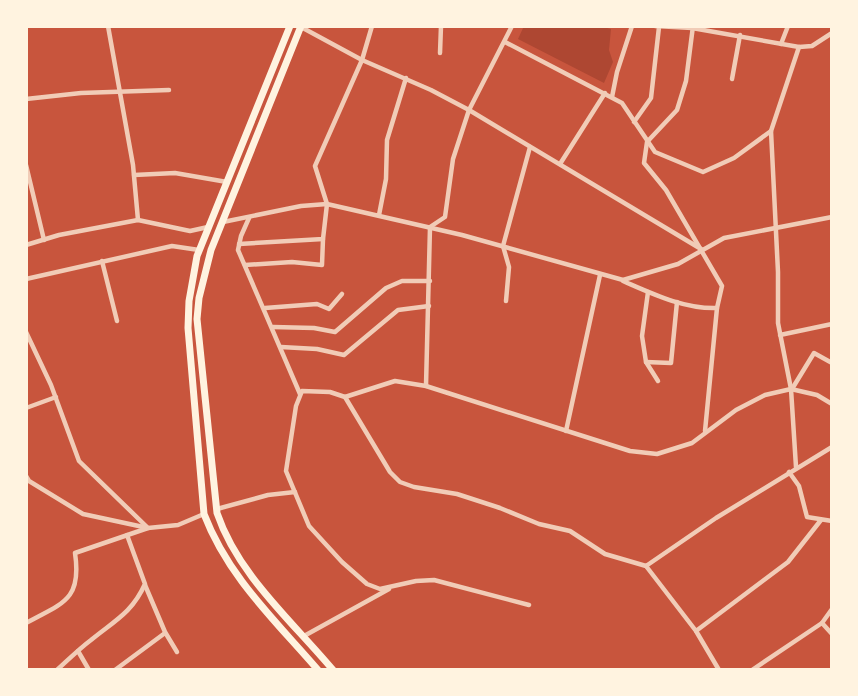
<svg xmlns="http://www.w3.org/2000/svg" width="858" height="696" font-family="Overpass,sans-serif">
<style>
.green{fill:#ae4732}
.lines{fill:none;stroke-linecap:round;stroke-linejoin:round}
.minor{stroke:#f1ccb7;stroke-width:4.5}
.trunk{stroke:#fff3e0;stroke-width:7}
</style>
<rect width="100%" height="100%" fill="#c8553d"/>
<!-- green -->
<polygon class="green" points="524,26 599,26 611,29 609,50 613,62 604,83 518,39"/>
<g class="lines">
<!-- minor -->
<g class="minor">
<polyline points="108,26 133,165 138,220"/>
<polyline points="655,26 692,28 799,47 812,46 832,33"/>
<polyline points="301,27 362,60 431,90 469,110 701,249"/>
<polyline points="505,42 622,103 655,152 703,172 734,158 771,131 799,47"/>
<polyline points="781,44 788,26"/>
<polyline points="440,53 441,26"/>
<polyline points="732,79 740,35"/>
<polyline points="612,97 617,72 632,26"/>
<polyline points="26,99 81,93 169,90"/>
<polyline points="634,122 651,98 659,27"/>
<polyline points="771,131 778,272 778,323 791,389 796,467"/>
<polyline points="560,164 605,93"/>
<polyline points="26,165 44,240"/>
<polyline points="134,175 175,173 227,182"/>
<polyline points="379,215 386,179 387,140 406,78"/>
<polyline points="249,218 241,236 238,250 300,394"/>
<polyline points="223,222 301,206 327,204 462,235 623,280 678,264 724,238 832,217"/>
<polyline points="239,244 323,239 327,204 315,166 362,60 372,26"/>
<polyline points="26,245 59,235 138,220 190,231 208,227"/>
<polyline points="102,261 117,321"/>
<polyline points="245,265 292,262 322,265 323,239"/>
<polyline points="26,279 172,246 199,250"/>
<path d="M623 281C653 294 684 309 717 308L722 286 666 190 644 163 647 142 677 110 686 81 693 26"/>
<polyline points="648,292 642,336 646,362 658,381"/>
<polyline points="506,301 509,267 503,246 530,147"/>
<polyline points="265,308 317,304 329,309 342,294"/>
<polyline points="273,327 314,328 335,332 386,288 402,281 430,281"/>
<path d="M26 332 51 385 79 461 148 528 75 553C82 600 63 603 26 623"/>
<polyline points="780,335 832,324"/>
<polyline points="281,347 317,349 344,355 398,310 429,306"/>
<polyline points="646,362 671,363 677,302"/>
<polyline points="426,386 430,227 445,217 453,159 469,110 512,26"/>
<polyline points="792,389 814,353 832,363"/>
<polyline points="345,397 390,472 400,482 414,487 457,494 500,508 539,524 570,531 605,554 646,566 716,518 832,447"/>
<polyline points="26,408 56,397"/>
<polyline points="566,431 600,275"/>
<polyline points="705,431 717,308"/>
<polyline points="789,472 799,486 807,517 832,521"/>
<polyline points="26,476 29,481 83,514 148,528 178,525 204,514"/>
<polyline points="217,509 268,495 295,492"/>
<polyline points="646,566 696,631 788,562 821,520"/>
<polyline points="145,585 165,632 177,652"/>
<polyline points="529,605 434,580 416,581 380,589 367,584 342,562 309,526 286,471 296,406 302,391 330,392 345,397 395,381 426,386 630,451 657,454 692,443 736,410 765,395 791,389 817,395 832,404"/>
<polyline points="832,609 822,623 832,634"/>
<polyline points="696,631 719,670"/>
<polyline points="304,636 389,589"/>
<polyline points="78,651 89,670"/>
<path d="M57 670C68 660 79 649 91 640 114 621 132 613 145 584L127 535"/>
<polyline points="115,670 165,633"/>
<polyline points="752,670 822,623"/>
</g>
<!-- trunk -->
<g class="trunk">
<path d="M290 26 197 256 189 301 188 328 204 514C228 577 275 620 318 670"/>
<path d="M301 26 211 250 199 298 197 319 217 513C238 575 292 621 333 670"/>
</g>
</g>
<!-- border -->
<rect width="858" height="696" fill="none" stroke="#fff3e0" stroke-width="56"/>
</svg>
